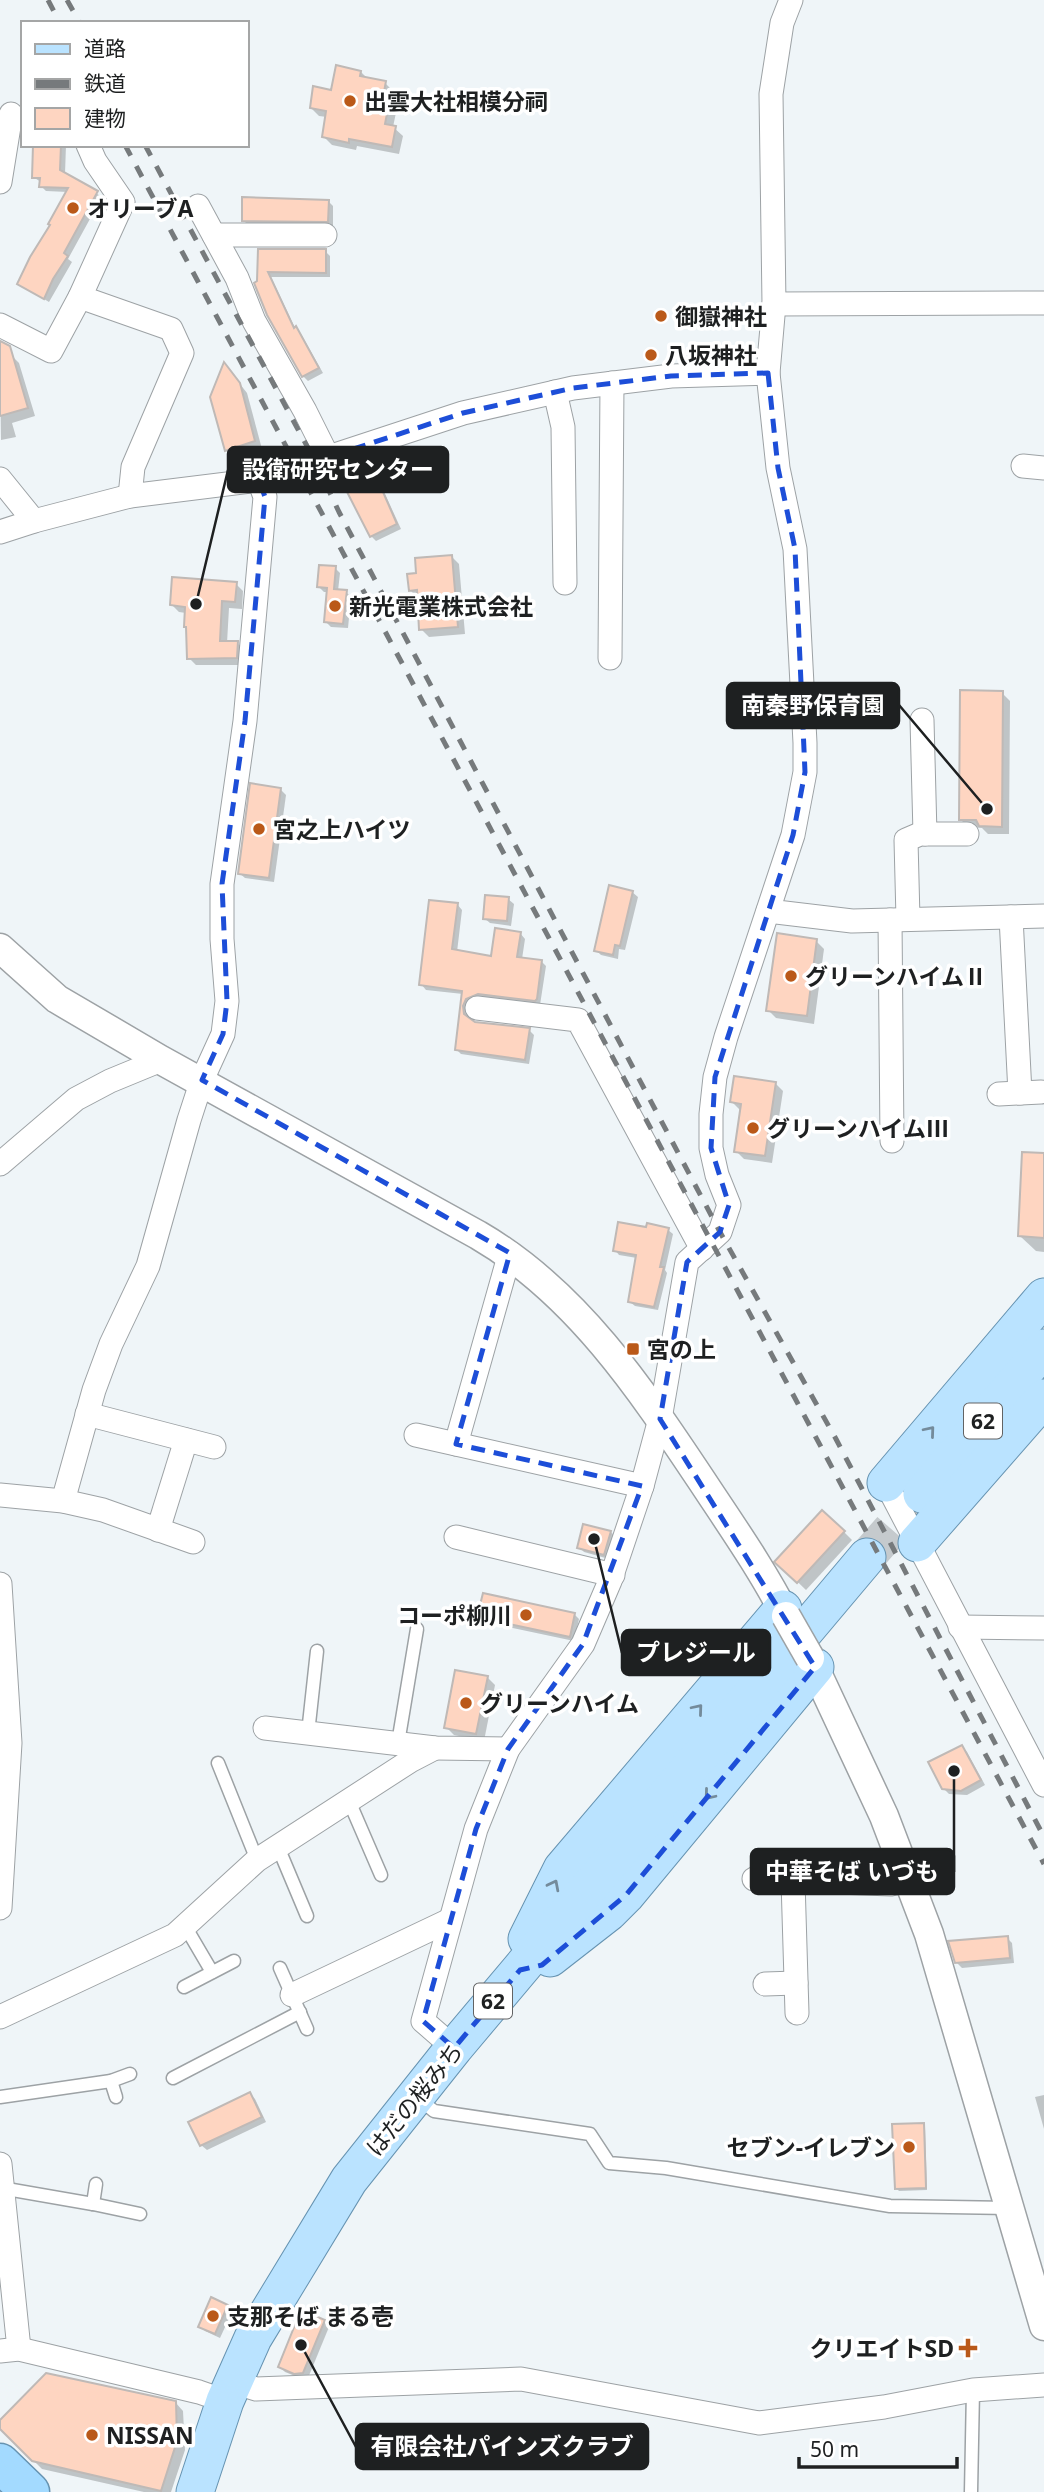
<svg xmlns="http://www.w3.org/2000/svg" width="1044" height="2492" font-family="'Noto Sans','Noto Sans JP',sans-serif">
<style>
.shadow{fill:#0003}
.building{fill:#fed5c1;stroke:#bfb9b6;stroke-width:2}
.lines{fill:none;stroke-linecap:round;stroke-linejoin:round}
.primary-tunnel{stroke:#c5cacd;stroke-width:37;stroke-dasharray:37 18;stroke-linecap:butt}
.service-casing{stroke:#9da2a5;stroke-width:15}
.minor-casing{stroke:#9da2a5;stroke-width:25}
.tertiary-casing{stroke:#9da2a5;stroke-width:31}
.primary-casing{stroke:#6693b1;stroke-width:39}
.trunk-casing{stroke:#6693b1;stroke-width:41}
.service{stroke:#fff;stroke-width:12}
.minor{stroke:#fff;stroke-width:23}
.tertiary{stroke:#fff;stroke-width:28}
.primary{stroke:#bae3ff;stroke-width:37}
.trunk{stroke:#a3daff;stroke-width:38}
.rail{stroke:#767a7c;stroke-width:5;stroke-dasharray:12 12;stroke-linecap:butt}
.tertiary-bridge-casing{stroke:#9da2a5;stroke-width:31;stroke-linecap:butt}
.tertiary-bridge{stroke:#fff;stroke-width:28}
.oneway{stroke:#748b9b}
.marked{fill:none;stroke:#1d4ed8;stroke-width:5;stroke-dasharray:14 9;stroke-linejoin:round}
.poi-dot{fill:#ba5919;stroke:#fff;stroke-width:2.5}
.labels{text-anchor:middle;dominant-baseline:central;stroke-width:7;stroke-linejoin:round;paint-order:stroke}
.shield{fill:#fff;stroke:#626364;stroke-width:2}
.shield-label{font-size:21px;font-weight:bold;fill:#1e2021}
.poi-label{font-size:23px;font-weight:bold;fill:#1e2021;stroke:#fff;text-anchor:start}
.street-label{font-size:23px;fill:#1e2021;stroke:#fff}
.leader{fill:none;stroke:#1e2021;stroke-width:2.5}
.callout-dot{fill:#1e2021;stroke:#fff;stroke-width:2.5}
.callout{fill:#1e2021;stroke:#1e2021;stroke-width:2.5}
.callout-label{font-size:24px;text-anchor:middle;font-weight:bold;fill:#fff}
</style>
<rect width="100%" height="100%" fill="#eff5f8"/>
<!-- shadow -->
<g class="shadow">
<polygon points="361,72 368,79 385,83 393,91 392,97 398,103 393,127 403,136 399,154 357,146 356,150 332,145 324,137 327,117 319,116 311,108"/>
<polygon points="34,145 66,145 65,174 102,197 68,259 72,262 49,302 19,284 52,226 68,192 46,191 41,186 41,182 33,177"/>
<polygon points="328,201 333,206 333,226 248,225 243,220"/>
<polygon points="260,251 325,251 330,256 330,277 271,277 295,328 301,334 323,373 308,381 303,376 259,282"/>
<polygon points="11,355 19,363 35,416 12,423 16,437 1,440 0,358"/>
<polygon points="225,365 247,393 262,449 234,458 226,450"/>
<polygon points="375,478 380,483 401,529 376,541 371,536 348,489"/>
<polygon points="451,556 459,564 465,634 429,637 421,629 419,599 410,590 418,575"/>
<polygon points="335,568 340,573 338,591 346,592 351,597 348,628 331,627 326,622 329,592 324,592 319,587"/>
<polygon points="236,584 243,591 242,609 229,608 227,643 237,643 245,650 243,665 196,665 189,658 186,613 179,612 172,605"/>
<polygon points="1002,693 1010,701 1009,834 988,834 982,828 968,827 960,819"/>
<polygon points="281,790 286,795 274,882 245,878 239,873"/>
<polygon points="632,892 638,897 625,950 619,949 618,959 601,955 596,950"/>
<polygon points="508,899 514,904 511,926 490,923 484,918"/>
<polygon points="457,904 462,910 457,952 493,958 520,933 525,939 522,959 541,961 546,966 540,1005 468,1012 469,1019 474,1023 529,1030 534,1035 529,1064 461,1054 456,1049 463,994 426,990 421,984"/>
<polygon points="816,941 824,949 814,1024 776,1018 768,1010"/>
<polygon points="775,1083 783,1091 772,1163 744,1159 736,1151 740,1110 732,1102"/>
<polygon points="1044,1155 1044,1252 1036,1251 1020,1236"/>
<polygon points="668,1230 673,1234 665,1270 667,1273 658,1310 635,1306 630,1302 637,1258 619,1255 615,1250"/>
<polygon points="584,1526 611,1532 616,1538 609,1559 584,1552 579,1547"/>
<polygon points="844,1532 852,1540 806,1590 777,1562"/>
<polygon points="574,1614 579,1619 574,1641 484,1622 479,1617"/>
<polygon points="487,1677 495,1685 484,1741 454,1735 446,1727"/>
<polygon points="962,1747 967,1752 985,1785 967,1795 949,1794 943,1788"/>
<polygon points="1007,1938 1012,1943 1014,1963 962,1968 956,1962"/>
<polygon points="250,2094 255,2099 266,2122 207,2150 201,2145"/>
<polygon points="1044,2095 1044,2129 1035,2097"/>
<polygon points="923,2125 925,2127 927,2190 899,2191 897,2189"/>
<polygon points="212,2300 227,2307 232,2312 220,2338 205,2331 200,2326"/>
<polygon points="324,2322 329,2327 308,2378 300,2378 285,2372 280,2367"/>
<polygon points="175,2402 183,2411 185,2450 171,2492 144,2492 42,2469 0,2427 0,2422"/>
</g>
<!-- building -->
<g class="building">
<polygon points="336,65 361,71 360,76 386,81 384,92 391,93 385,124 396,126 392,147 349,139 349,143 322,137 326,111 310,108 313,86 331,90"/>
<polygon points="33,145 61,145 60,170 98,191 64,253 68,256 53,279 44,299 17,284 30,257 50,225 48,224 68,188 39,187 40,178 32,178"/>
<polygon points="242,197 329,200 328,222 242,221"/>
<polygon points="258,249 326,249 326,273 268,272 294,328 296,326 319,368 302,377 267,315 254,283 257,281"/>
<polygon points="0,341 10,346 28,408 0,416"/>
<polygon points="224,362 240,383 255,441 225,451 210,397"/>
<polygon points="376,476 397,524 370,537 345,488 366,478 368,480"/>
<polygon points="452,555 458,627 419,630 417,590 409,591 407,574 416,573 415,558"/>
<polygon points="319,565 336,566 334,589 347,590 343,624 324,622 327,588 317,587"/>
<polygon points="172,577 237,582 235,602 222,601 220,641 238,641 237,658 187,659 186,627 184,627 185,607 170,605"/>
<polygon points="960,690 1003,691 1002,827 979,826 976,820 959,820"/>
<polygon points="250,783 281,788 269,878 238,874"/>
<polygon points="609,885 633,891 620,946 615,945 613,955 594,951"/>
<polygon points="485,895 509,897 507,921 483,919"/>
<polygon points="429,900 458,903 452,949 491,956 495,928 521,932 517,957 542,960 537,999 535,1001 478,994 466,999 463,1006 464,1014 475,1022 530,1028 525,1060 455,1050 462,991 419,985"/>
<polygon points="777,933 817,939 807,1016 766,1011"/>
<polygon points="734,1076 776,1082 765,1156 734,1152 741,1104 730,1102"/>
<polygon points="1022,1152 1044,1153 1044,1238 1018,1236"/>
<polygon points="618,1222 646,1227 647,1223 669,1228 660,1267 664,1267 654,1307 628,1302 636,1255 613,1251"/>
<polygon points="822,1510 845,1531 797,1583 774,1562"/>
<polygon points="583,1524 611,1531 604,1555 577,1548"/>
<polygon points="483,1593 575,1613 570,1637 477,1617"/>
<polygon points="455,1670 488,1676 476,1734 444,1728"/>
<polygon points="962,1745 981,1780 961,1791 942,1789 928,1762"/>
<polygon points="1008,1936 1010,1958 955,1963 948,1941"/>
<polygon points="250,2092 262,2117 200,2146 188,2122"/>
<polygon points="924,2123 926,2188 895,2189 892,2124"/>
<polygon points="211,2297 228,2305 215,2334 198,2327"/>
<polygon points="301,2310 325,2320 303,2373 294,2374 278,2367"/>
<polygon points="46,2373 176,2401 177,2441 161,2491 32,2461 0,2429 0,2420"/>
</g>
<g class="lines">
<!-- primary-tunnel -->
<polyline class="primary-tunnel" points="867,1557 922,1494"/>
<defs>
<g id="service">
<polyline points="308,1733 317,1651"/>
<polyline points="398,1743 417,1629"/>
<polyline points="218,1763 257,1860"/>
<polyline points="349,1801 381,1875"/>
<polyline points="278,1847 307,1916"/>
<polyline points="185,1926 212,1972"/>
<polyline points="280,1968 307,2029"/>
<polyline points="184,1987 234,1961"/>
<polyline points="173,2078 300,2012"/>
<polyline points="111,2081 116,2097"/>
<polyline points="0,2097 111,2081 130,2074"/>
<polyline points="419,2099 434,2111 590,2134 609,2163 666,2168 890,2206 1009,2208"/>
<polyline points="1,2188 93,2204 140,2214"/>
<polyline points="93,2204 96,2184"/>
<polyline points="971,2492 973,2390"/>
</g>
<g id="minor">
<polyline points="0,182 11,114"/>
<polyline points="198,206 237,278 254,321 305,411 328,457"/>
<polyline points="214,235 325,235"/>
<polyline points="80,297 171,329 182,353 133,467 130,496"/>
<polyline points="774,304 1044,303"/>
<polyline points="0,325 51,351 80,297 123,202 95,161 88,145"/>
<polyline points="555,392 563,427 565,583"/>
<polyline points="1023,466 1044,468"/>
<polyline points="0,479 34,521"/>
<polyline points="0,532 34,521 130,496 259,480 463,413 573,388 671,376 768,373"/>
<polyline points="610,658 612,383"/>
<polyline points="922,720 925,834"/>
<polyline points="768,911 852,921 1044,916"/>
<polyline points="1011,917 1020,1093"/>
<polyline points="908,919 906,840 920,834 967,834"/>
<polyline points="890,920 892,1141"/>
<polyline points="477,1008 578,1020 702,1249"/>
<polyline points="999,1094 1041,1092"/>
<polyline points="0,1164 76,1099 110,1081 161,1060"/>
<polyline points="87,1414 214,1447"/>
<polyline points="416,1435 642,1486"/>
<polyline points="456,1444 510,1253"/>
<polyline points="886,1483 1044,1785"/>
<polyline points="0,1495 63,1501 103,1510 193,1542"/>
<polyline points="63,1501 94,1390 111,1344 148,1266 189,1120 202,1080 223,1034 227,1001 222,939 222,884 245,721 265,497 259,480"/>
<polyline points="158,1530 186,1440"/>
<polyline points="456,1537 613,1575"/>
<polyline points="0,1584 10,1743 0,1908"/>
<polyline points="960,1627 1044,1628"/>
<polyline points="265,1728 435,1748 508,1749"/>
<polyline points="754,1879 891,1884 909,1880"/>
<polyline points="793,1881 797,2013"/>
<polyline points="765,1984 796,1983"/>
<polyline points="292,1995 450,1920"/>
<polyline points="0,2017 175,1935 257,1860 410,1761 435,1748"/>
<polyline points="454,2048 423,2021 476,1829 508,1749 583,1644 610,1581 642,1486 660,1419 687,1262 720,1232 729,1205 717,1175 711,1148 711,1114 715,1077 726,1037 793,835 805,772 805,743 795,549 778,468 768,373 774,304 771,94 782,23 791,0"/>
<polyline points="0,2164 19,2349"/>
<polyline points="0,2351 19,2349 199,2392 225,2401"/>
<polyline points="233,2382 256,2389 521,2379 759,2423 884,2407 973,2390 1044,2385"/>
</g>
<g id="tertiary">
<path d="M0 948 57 999 161 1060 478 1235C576 1292 640 1388 702 1481 731 1525 762 1569 786 1616"/>
<polyline points="810,1658 884,1816 929,1934 1044,2326"/>
</g>
<g id="primary">
<polyline points="886,1483 1044,1297"/>
<polyline points="922,1494 1044,1348"/>
<polyline points="917,1543 1044,1398"/>
<polyline points="527,1939 562,1869 783,1609"/>
<polyline points="550,1958 609,1912 626,1895 815,1667"/>
<polyline points="195,2492 225,2401 253,2338 349,2180 454,2048 867,1557"/>
</g>
<polyline id="trunk" points="0,2463 30,2492"/>
</defs>
<!-- service casing -->
<use href="#service" class="service-casing"/>
<!-- minor casing -->
<use href="#minor" class="minor-casing"/>
<!-- tertiary casing -->
<use href="#tertiary" class="tertiary-casing"/>
<!-- primary casing -->
<use href="#primary" class="primary-casing"/>
<!-- trunk casing -->
<use href="#trunk" class="trunk-casing"/>
<!-- service -->
<use href="#service" class="service"/>
<!-- minor -->
<use href="#minor" class="minor"/>
<!-- tertiary -->
<use href="#tertiary" class="tertiary"/>
<!-- primary -->
<use href="#primary" class="primary"/>
<!-- trunk -->
<use href="#trunk" class="trunk"/>
<!-- rail -->
<g class="rail">
<polyline points="48,0 60,23"/>
<polyline points="67,0 80,23"/>
<polyline points="125,145 1044,1864"/>
<polyline points="145,145 315,461 339,512 720,1232 836,1439 1044,1837"/>
</g>
<defs>
<polyline id="tertiary-bridge" points="786,1616 810,1658"/>
</defs>
<!-- tertiary-bridge casing -->
<use href="#tertiary-bridge" class="tertiary-bridge-casing"/>
<!-- tertiary-bridge -->
<use href="#tertiary-bridge" class="tertiary-bridge"/>
</g>
<!-- one-way arrows -->
<defs><path id="oneway-chevron" d="M-2-3.5L2.5 0L-2 3.5" fill="none" stroke-width="1.6" stroke-linecap="round" stroke-linejoin="round" transform="scale(1.75)"/></defs>
<g class="oneway">
<use href="#oneway-chevron" transform="translate(930 1431) rotate(-50)"/>
<use href="#oneway-chevron" transform="translate(698 1709) rotate(-50)"/>
<use href="#oneway-chevron" transform="translate(709 1795) rotate(130)"/>
<use href="#oneway-chevron" transform="translate(554 1885) rotate(-63)"/>
</g>
<!-- marked area -->
<path class="marked" d="M768 373 778 468 795 549 805 772 793 835 715 1077 711 1148 729 1205 720 1232 687 1262 660 1419 815 1667 626 1895 542 1965 520 1970 454 2048 423 2021 476 1829 508 1749 583 1644 642 1486 456 1444 510 1253 202 1080 223 1034 227 1001 222 884 245 721 265 497 259 480 463 413 573 388 671 376Z"/>
<!-- markers -->
<g class="poi-dot">
<circle cx="350" cy="101" r="7"/>
<circle cx="73" cy="208" r="7"/>
<circle cx="661" cy="316" r="7"/>
<circle cx="651" cy="355" r="7"/>
<circle cx="335" cy="606" r="7"/>
<circle cx="259" cy="829" r="7"/>
<circle cx="791" cy="976" r="7"/>
<circle cx="753" cy="1128" r="7"/>
<rect x="626" y="1342" width="14" height="14" rx="3.5"/>
<circle cx="526" cy="1615" r="7"/>
<circle cx="466" cy="1703" r="7"/>
<circle cx="909" cy="2147" r="7"/>
<circle cx="213" cy="2316" r="7"/>
<path d="M964.5 2337.5h7v7h7v7h-7v7h-7v-7h-7v-7h7z"/>
<circle cx="92" cy="2435" r="7"/>
</g>
<g class="labels">
<!-- shield labels -->
<g class="shield">
<rect x="964" y="1403.5" width="38" height="35" rx="5"/>
<rect x="474" y="1983.5" width="38" height="35" rx="5"/>
</g>
<g class="shield-label">
<text x="983" y="1421">62</text>
<text x="493" y="2001">62</text>
</g>
<!-- poi labels -->
<g class="poi-label">
<text x="364" y="101">出雲大社相模分祠</text>
<text x="87" y="208">オリーブA</text>
<text x="675" y="316">御嶽神社</text>
<text x="665" y="355">八坂神社</text>
<text x="349" y="606">新光電業株式会社</text>
<text x="273" y="829">宮之上ハイツ</text>
<text x="805" y="976">グリーンハイムⅡ</text>
<text x="767" y="1128">グリーンハイムⅢ</text>
<text x="647" y="1349">宮の上</text>
<text x="512" y="1615" text-anchor="end">コーポ柳川</text>
<text x="480" y="1703">グリーンハイム</text>
<text x="895" y="2147" text-anchor="end">セブン-イレブン</text>
<text x="227" y="2316">支那そば まる壱</text>
<text x="954" y="2348" text-anchor="end">クリエイトSD</text>
<text x="106" y="2435">NISSAN</text>
</g>
<!-- street labels -->
<g class="street-label">
<text transform="translate(414 2099) rotate(-51)">はだの桜みち</text>
</g>
</g>
<!-- callouts -->
<path class="leader" d="M196 604L228 470M987 809L899 705M594 1539L622 1653M954 1771L954 1872M301 2345L356 2447"/>
<g class="callout-dot">
<circle cx="196" cy="604" r="7"/>
<circle cx="987" cy="809" r="7"/>
<circle cx="594" cy="1539" r="7"/>
<circle cx="954" cy="1771" r="7"/>
<circle cx="301" cy="2345" r="7"/>
</g>
<g class="callout">
<rect x="228" y="447" width="220" height="45" rx="7"/>
<rect x="727" y="683" width="172" height="45" rx="7"/>
<rect x="622" y="1630" width="148" height="45" rx="7"/>
<rect x="751" y="1849" width="203" height="45" rx="7"/>
<rect x="356" y="2424" width="292" height="45" rx="7"/>
</g>
<g class="callout-label">
<text x="338" y="478">設衛研究センター</text>
<text x="813" y="714">南秦野保育園</text>
<text x="696" y="1661">プレジール</text>
<text x="852" y="1880">中華そば いづも</text>
<text x="502" y="2455">有限会社パインズクラブ</text>
</g>
<!-- legend -->
<rect x="21" y="21" width="228" height="126" fill="#ffffff" stroke="#a5a6a6" stroke-width="2"/>
<rect x="35" y="44" width="35" height="10" fill="#bae3ff" stroke="#a5a6a6" stroke-width="2"/>
<text x="84" y="56" font-size="21" fill="#1e2021">道路</text>
<rect x="35" y="79" width="35" height="10" fill="#767a7c" stroke="#a5a6a6" stroke-width="2"/>
<text x="84" y="91" font-size="21" fill="#1e2021">鉄道</text>
<rect x="35" y="108" width="35" height="21" fill="#fed5c1" stroke="#a5a6a6" stroke-width="2"/>
<text x="84" y="126" font-size="21" fill="#1e2021">建物</text>
<!-- scale -->
<path d="M799 2457v10h158v-10" fill="none" stroke="#1e2021" stroke-width="3.5"/>
<text x="810" y="2457" font-size="21" fill="#1e2021" stroke="#ffffff" stroke-width="5" paint-order="stroke">50 m</text>
</svg>
